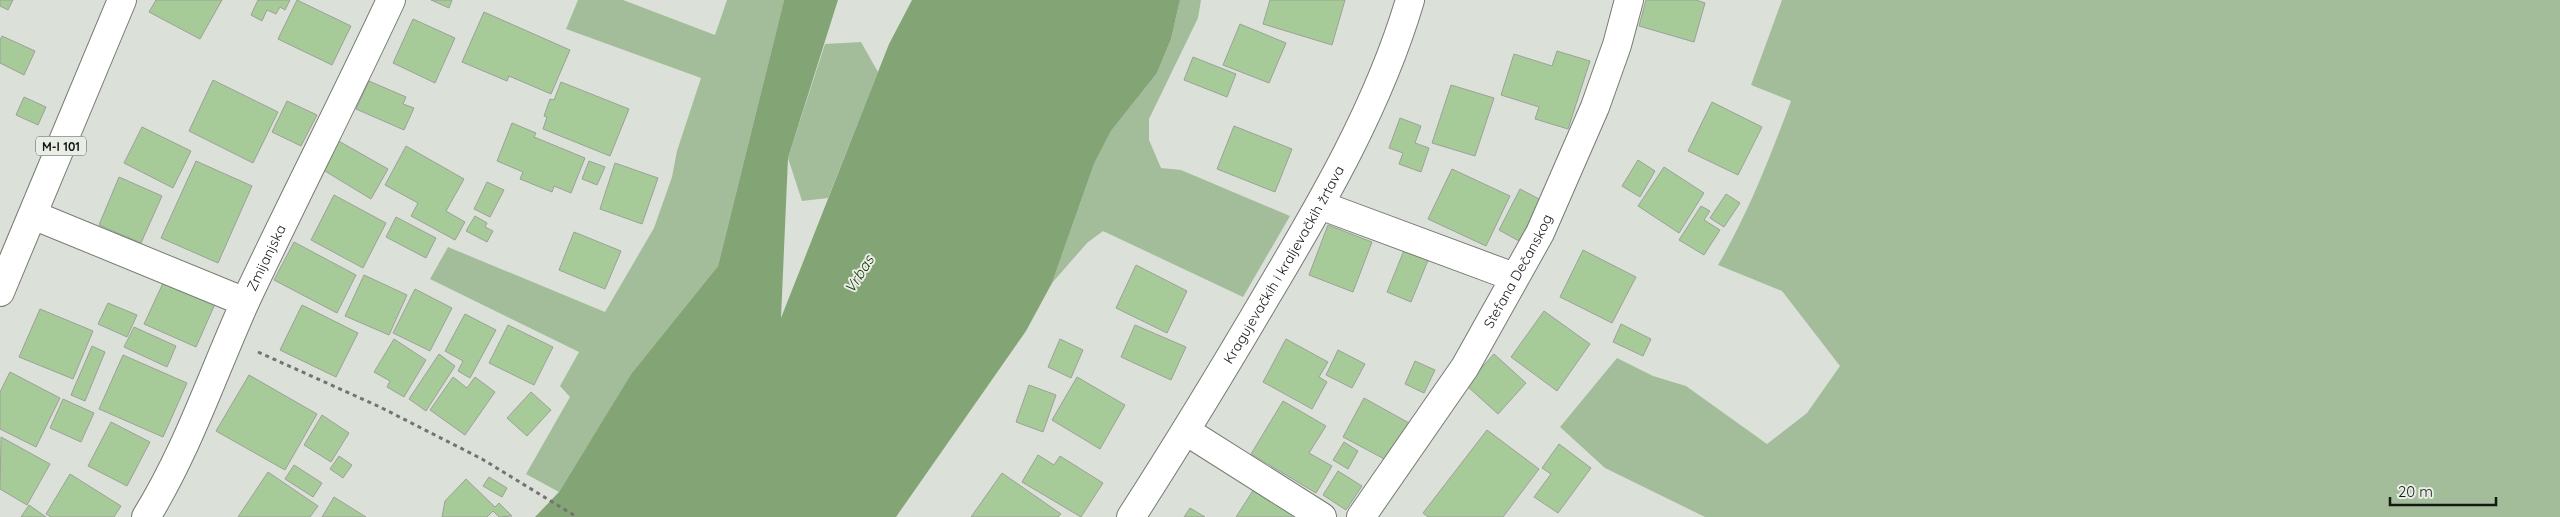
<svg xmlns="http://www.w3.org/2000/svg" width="2560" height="517" font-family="Quicksand,sans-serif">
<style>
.green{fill:#a3bc99}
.water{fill:#83a576}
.building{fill:#a7ca99;stroke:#9ca199}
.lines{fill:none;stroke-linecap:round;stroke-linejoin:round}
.minor-casing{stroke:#767b74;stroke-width:30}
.tertiary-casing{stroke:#767b74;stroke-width:30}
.primary-casing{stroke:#767b74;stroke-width:30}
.path{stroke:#71746f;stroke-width:3;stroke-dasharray:4 4;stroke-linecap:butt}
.minor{stroke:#fff;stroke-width:28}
.tertiary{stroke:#fff;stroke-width:28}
.primary{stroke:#fff;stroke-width:28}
.labels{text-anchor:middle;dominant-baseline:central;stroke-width:4;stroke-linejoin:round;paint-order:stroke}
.shield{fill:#e8eee6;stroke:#555854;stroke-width:1}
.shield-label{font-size:12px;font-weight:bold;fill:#161815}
.street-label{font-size:14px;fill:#161815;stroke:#e8eee6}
.water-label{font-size:15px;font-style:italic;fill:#153603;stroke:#e8eee6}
</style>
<rect width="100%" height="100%" fill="#dbe1d9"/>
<!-- green -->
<g class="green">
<polygon points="578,0 623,0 715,35 727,0 784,0 718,266 631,374 559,492 526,474 570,397 560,386 579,352 430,279 448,247 605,312 654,228 672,177 677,151 701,78 566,29"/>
<polygon points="1180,0 1201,0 1198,18 1149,119 1149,140 1161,168 1181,170 1290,216 1243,297 1103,231 1087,243 1052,283 1094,164 1111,131 1157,73 1171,39"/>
<path d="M1782 0H2560V517H1705L1605 468 1560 427 1617 358 1653 376 1686 386 1767 444 1807 413 1840 366 1782 291 1718 265C1749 212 1770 157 1791 101L1751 85Z"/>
<polygon points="861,42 878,72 828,198 802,201 788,158 825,44"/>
</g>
<!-- water -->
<polygon class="water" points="784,0 838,0 788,158 781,318 889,44 912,0 1180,0 1171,39 1157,73 1111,131 1094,164 1052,283 1026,331 896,517 535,517 559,492 631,374 718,266"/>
<!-- building -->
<g class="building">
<polygon points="0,0 13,0 8,10 0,6"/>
<polygon points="156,0 222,0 200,39 149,12"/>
<polygon points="258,0 290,0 285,10 280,7 276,14 267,10 262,21 251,15"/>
<polygon points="297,0 351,26 332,65 278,39"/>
<polygon points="431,0 452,0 449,8"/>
<polygon points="1270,0 1345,0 1332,45 1263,24"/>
<polygon points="1646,0 1696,0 1705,3 1694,42 1639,26"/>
<polygon points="484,12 570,50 551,94 509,76 507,81 462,62"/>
<polygon points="413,19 455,38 435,83 393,63"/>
<polygon points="1240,24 1286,43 1269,83 1223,65"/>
<polygon points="2,36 35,51 24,75 0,63 0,40"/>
<polygon points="1557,51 1590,61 1568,129 1535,119 1539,107 1501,95 1514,54 1552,66"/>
<polygon points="1193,57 1236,74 1227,97 1184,80"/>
<polygon points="213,80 278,112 253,163 189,131"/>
<polygon points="369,81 406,97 403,104 414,108 404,130 356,109"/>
<polygon points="561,82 629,109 610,156 543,129 547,117 544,116 550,99 554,100"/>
<polygon points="1451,85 1494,98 1475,156 1432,143"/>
<polygon points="24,97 46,107 38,125 16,115"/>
<polygon points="287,101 317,115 301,146 272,132"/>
<polygon points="1712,102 1762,127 1738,175 1688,151"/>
<polygon points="1400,118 1421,126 1415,143 1429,148 1421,172 1399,164 1403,153 1389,148"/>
<polygon points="512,123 536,133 534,137 585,158 571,193 554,186 552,192 520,179 523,172 497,161"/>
<polygon points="1234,126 1292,149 1275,192 1217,169"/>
<polygon points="142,127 191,151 173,188 124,163"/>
<polygon points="337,140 388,169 371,199 320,168"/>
<polygon points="406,146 464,179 446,211 465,222 455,240 411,216 418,203 385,185"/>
<polygon points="1638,160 1655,171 1640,197 1622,186"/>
<polygon points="196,161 252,186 218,263 161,238"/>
<polygon points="589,161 605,167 597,185 582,179"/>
<polygon points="615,163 658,178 642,224 600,209"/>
<polygon points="1664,167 1704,193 1679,233 1638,206"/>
<polygon points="1452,169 1510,196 1486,246 1428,219"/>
<polygon points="119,177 162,196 141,243 99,225"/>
<polygon points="487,182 504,190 490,217 474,209"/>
<polygon points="1520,189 1541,200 1519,241 1499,230"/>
<polygon points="1726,194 1740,203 1724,227 1710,218"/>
<polygon points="334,195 386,223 363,268 311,240"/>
<polygon points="1701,206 1710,211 1704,220 1720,230 1704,255 1679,240"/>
<polygon points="475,216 487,223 485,227 493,231 487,242 466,231"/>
<polygon points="396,217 436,238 426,258 386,237"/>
<polygon points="1328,225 1372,242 1353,292 1309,275"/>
<polygon points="574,232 621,251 605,289 559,270"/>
<polygon points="294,242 356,275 337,313 274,280"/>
<polygon points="1405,248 1429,258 1411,302 1387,292"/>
<polygon points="1583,250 1636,277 1612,323 1560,297"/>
<polygon points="1136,265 1187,291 1167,333 1116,308"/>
<polygon points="364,275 407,295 389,335 345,316"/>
<polygon points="164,281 215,304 196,347 144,324"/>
<polygon points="415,289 452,308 430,351 393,333"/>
<polygon points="108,303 137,315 127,337 98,324"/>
<polygon points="302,305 358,333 336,377 280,350"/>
<polygon points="40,309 93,331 73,379 19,357"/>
<polygon points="1544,311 1590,344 1557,391 1511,357"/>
<polygon points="465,314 496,330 470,378 458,371 463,361 445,351"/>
<polygon points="1621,324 1651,339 1643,356 1613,342"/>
<polygon points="508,325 553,347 534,385 489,363"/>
<polygon points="1135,325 1186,347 1171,380 1121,357"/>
<polygon points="134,327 176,346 167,367 124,347"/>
<polygon points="394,339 426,360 404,397 387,387 390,381 374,372"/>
<polygon points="1060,339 1083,350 1071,378 1048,367"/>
<polygon points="1286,339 1328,362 1319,377 1327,382 1312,409 1263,382"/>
<polygon points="92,346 105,352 85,401 71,395"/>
<polygon points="1338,350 1365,364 1352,388 1326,375"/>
<polygon points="439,354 455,366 426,411 409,399"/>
<polygon points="1494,354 1526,383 1498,414 1466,385"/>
<polygon points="123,355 187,383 163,437 99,409"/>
<polygon points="1415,361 1435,370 1424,393 1405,384"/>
<polygon points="10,372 60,398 36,447 0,429 0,392"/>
<polygon points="249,375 317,414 285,470 216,431"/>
<polygon points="453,377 467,388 475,377 495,392 465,435 430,410"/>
<polygon points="1077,377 1125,405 1100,449 1052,420"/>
<polygon points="1029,385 1056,395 1043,432 1016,422"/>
<polygon points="531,392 551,410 527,436 507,418"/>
<polygon points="1364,398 1409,423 1388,461 1343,437"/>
<polygon points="63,399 94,413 81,442 50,428"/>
<polygon points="1283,401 1326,426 1309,453 1332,466 1316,493 1251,454"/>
<polygon points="322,415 349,433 331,462 304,445"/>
<polygon points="111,422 150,442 127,486 88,466"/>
<polygon points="1487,430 1539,469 1503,517 1428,517 1423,513"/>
<polygon points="1,437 50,464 27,505 0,489"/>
<polygon points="1344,442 1358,451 1348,469 1333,460"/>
<polygon points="1559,444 1591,468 1558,513 1534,497 1551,474 1542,468"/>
<polygon points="1038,455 1054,465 1060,456 1103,483 1081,517 1022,482"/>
<polygon points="339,456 352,465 343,478 330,469"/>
<polygon points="294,465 322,483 313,497 285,479"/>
<polygon points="1338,471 1362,486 1346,510 1323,495"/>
<polygon points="268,472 318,506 310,517 238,517"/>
<polygon points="1002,473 1061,514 1058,517 971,517"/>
<polygon points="70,474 121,506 114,517 51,517 46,514"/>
<polygon points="489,477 507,488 502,497 483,486"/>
<polygon points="466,479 495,507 499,503 512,516 499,517 493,511 487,517 442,517 445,501"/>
<polygon points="1254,489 1297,517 1236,517"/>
<polygon points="334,497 366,517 322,517"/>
<polygon points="29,505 46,517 21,517"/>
<polygon points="1190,508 1205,517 1184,517"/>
</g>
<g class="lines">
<defs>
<g id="minor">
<polyline points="1320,205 1514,277"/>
<polyline points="33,215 245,302"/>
<polyline points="1186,431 1322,517"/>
<path id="s1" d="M146 517C188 449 213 373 246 300 293 200 344 101 391 0"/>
<path id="s2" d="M1361 517 1465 367 1540 233 1595 107 1617 45 1629 0"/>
</g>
<g id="tertiary">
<path id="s3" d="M1131 517C1178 444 1223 370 1267 295 1323 201 1379 105 1410 0"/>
</g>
<polyline id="primary" points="0,292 122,0"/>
</defs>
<!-- minor casing -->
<use href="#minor" class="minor-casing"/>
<!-- tertiary casing -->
<use href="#tertiary" class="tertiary-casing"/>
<!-- primary casing -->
<use href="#primary" class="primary-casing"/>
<!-- path -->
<polyline class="path" points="258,352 380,407 482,459 577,517"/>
<!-- minor -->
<use href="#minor" class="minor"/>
<!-- tertiary -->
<use href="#tertiary" class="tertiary"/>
<!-- primary -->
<use href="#primary" class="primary"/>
</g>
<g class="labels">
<!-- shield labels -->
<rect class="shield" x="36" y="136.5" width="50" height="19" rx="4"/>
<g class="shield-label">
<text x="61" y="146">M-I 101</text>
</g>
<!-- street labels -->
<g class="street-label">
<text stroke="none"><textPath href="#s1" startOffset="286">Zmijanjska</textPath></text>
<text stroke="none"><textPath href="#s3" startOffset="295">Kragujevačkih i kraljevačkih žrtava</textPath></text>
<text stroke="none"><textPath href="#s2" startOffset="292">Stefana Dečanskog</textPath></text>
</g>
<!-- water labels -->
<g class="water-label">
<text transform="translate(859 274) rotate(-58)">Vrbas</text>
</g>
</g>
<!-- scale -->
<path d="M2390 497v8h106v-8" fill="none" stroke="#161815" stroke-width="2.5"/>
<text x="2398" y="497" font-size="15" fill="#161815" stroke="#e8eee6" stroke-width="4" paint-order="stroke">20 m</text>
</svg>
